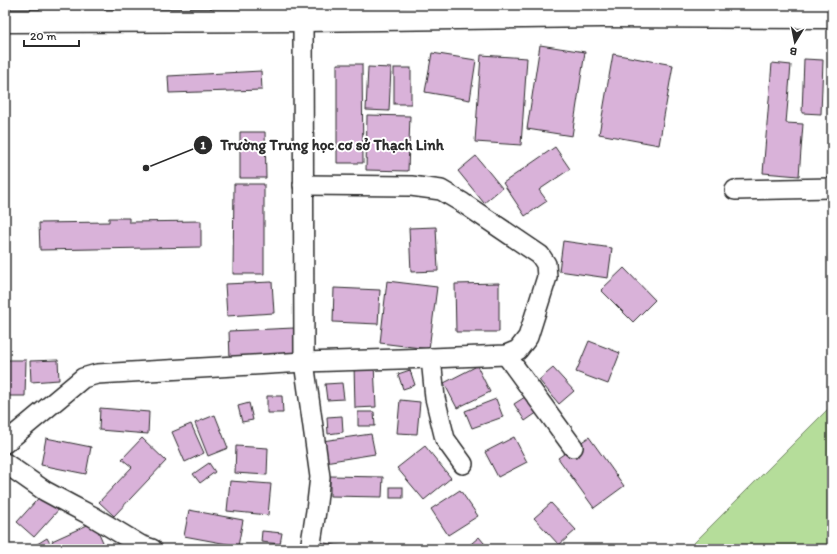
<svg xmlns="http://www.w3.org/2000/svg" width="837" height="554" font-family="Itim,sans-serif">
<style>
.green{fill:#b5dd9a;stroke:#708462}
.building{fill:#d9b2d9;stroke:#2b2b2b}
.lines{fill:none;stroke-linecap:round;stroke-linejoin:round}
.street-casing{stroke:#2b2b2b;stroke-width:22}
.secondary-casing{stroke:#2b2b2b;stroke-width:25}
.street{stroke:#fff;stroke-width:19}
.secondary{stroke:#fff;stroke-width:22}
.leader{fill:none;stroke:#2b2b2b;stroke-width:1.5}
.callout-dot{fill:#2b2b2b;stroke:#fff;stroke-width:1.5}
.mark-label{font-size:12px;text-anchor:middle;font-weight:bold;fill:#fff}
.callout-label{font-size:15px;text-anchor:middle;font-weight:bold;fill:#2b2b2b;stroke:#fff;stroke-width:4;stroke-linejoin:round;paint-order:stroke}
</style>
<rect width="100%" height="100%" fill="#fff"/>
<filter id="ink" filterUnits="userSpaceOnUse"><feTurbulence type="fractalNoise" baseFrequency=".025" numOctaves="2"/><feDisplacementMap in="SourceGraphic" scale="8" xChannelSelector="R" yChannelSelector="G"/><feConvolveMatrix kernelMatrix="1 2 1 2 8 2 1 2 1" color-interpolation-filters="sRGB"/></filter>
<g filter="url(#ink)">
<!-- green -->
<polygon class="green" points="832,405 832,549 688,549"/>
<!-- building -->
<g class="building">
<polygon points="540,45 585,52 572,136 527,129"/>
<polygon points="432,53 476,60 470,100 425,92"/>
<polygon points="613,54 673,65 659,145 599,134"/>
<polygon points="481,55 527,58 521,145 475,142"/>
<polygon points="804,59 823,60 821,114 802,113"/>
<polygon points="772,63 791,65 786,123 803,124 799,176 763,173"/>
<polygon points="337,64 362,64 363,163 337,163"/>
<polygon points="368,67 391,68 389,111 366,110"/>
<rect x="394" y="68" width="17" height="36"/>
<polygon points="261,71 262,90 169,93 168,76"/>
<polygon points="367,115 410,116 408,171 366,170"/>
<rect x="829" y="120" width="3" height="52"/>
<polygon points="240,132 265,132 266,178 240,178"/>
<polygon points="555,147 570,169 539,190 547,201 525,216 503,183"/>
<polygon points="476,156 502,188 484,203 458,171"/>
<polygon points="234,184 264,184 264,274 233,274"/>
<polygon points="109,218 129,218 129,222 201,221 201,247 40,250 39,223 109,222"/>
<polygon points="436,227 438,271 411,272 409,228"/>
<polygon points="563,241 612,248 608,278 559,271"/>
<polygon points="624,268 655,300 633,322 601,290"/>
<polygon points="387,281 437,287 429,349 380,343"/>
<polygon points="272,282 274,313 227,316 225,284"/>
<polygon points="499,283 499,332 456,332 455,284"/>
<polygon points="334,288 380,290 378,324 333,322"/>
<polygon points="294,328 296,356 230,360 229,331"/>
<polygon points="589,341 620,353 608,384 576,372"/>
<polygon points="5,360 26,360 25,396 5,396"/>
<polygon points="58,360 59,380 31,382 30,361"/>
<polygon points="374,364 376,407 355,408 354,365"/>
<polygon points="477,366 490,392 457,408 444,383"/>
<polygon points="553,368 574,391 559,404 539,380"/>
<polygon points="410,370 415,385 403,389 398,374"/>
<polygon points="342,383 344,399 327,400 325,384"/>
<polygon points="528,395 538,412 525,421 514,404"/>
<polygon points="267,396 282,396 283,413 267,413"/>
<polygon points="496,399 503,417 472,428 465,411"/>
<polygon points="400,400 420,402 417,434 397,433"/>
<polygon points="249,403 253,420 242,422 238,406"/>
<polygon points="100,408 149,412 148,434 99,430"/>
<polygon points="358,412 374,412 375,426 358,426"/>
<polygon points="215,415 228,448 208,456 195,423"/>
<polygon points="342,416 343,432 328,434 327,417"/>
<polygon points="191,424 204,453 185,462 172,432"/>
<polygon points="371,434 375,454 325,462 322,441"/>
<polygon points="514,437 527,462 498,477 485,452"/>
<polygon points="589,437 624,486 594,508 558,458"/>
<polygon points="46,438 91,447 86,474 41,465"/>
<polygon points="142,438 166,461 114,516 99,502 132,467 122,459"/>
<polygon points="236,446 268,448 267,475 235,473"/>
<polygon points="425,446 451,478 424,500 397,468"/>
<polygon points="209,463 215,472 200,483 193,474"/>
<polygon points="330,476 383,477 382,497 330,496"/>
<polygon points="230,481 271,484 268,515 227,511"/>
<rect x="390" y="487" width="13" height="11"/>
<polygon points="460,490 478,516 448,535 431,509"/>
<polygon points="44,492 61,507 34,537 17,522"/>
<polygon points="551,503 576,530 559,545 534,518"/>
<polygon points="189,510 243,520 238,546 184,536"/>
<polygon points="5,511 9,515 5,519"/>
<polygon points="94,522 106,549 56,549 52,541"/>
<polygon points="262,531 282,533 280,544 261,542"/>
<polygon points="479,537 489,549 465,549"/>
<polygon points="47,538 53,549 36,549 34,546"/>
<polygon points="316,541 348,548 348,549 314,549"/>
</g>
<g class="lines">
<defs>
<g id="street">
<polyline points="302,5 303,20 304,362 320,477 316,511 310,549"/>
<polyline points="735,190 832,188"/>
<polyline points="506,355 573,447"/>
<polyline points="431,358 435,398 445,439 463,464"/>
<polyline points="5,443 83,378 97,374 304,362 431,358 506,355 518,350 528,337 547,277 546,264 540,255 463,203 441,190 411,186 303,185"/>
<polyline points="5,463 45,491 71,505 92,516 140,545 152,549"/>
</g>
<polyline id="secondary" points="5,21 303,20 601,16 832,17"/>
</defs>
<!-- street casing -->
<use href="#street" class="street-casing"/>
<!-- secondary casing -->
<use href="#secondary" class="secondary-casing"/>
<!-- street -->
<use href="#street" class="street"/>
<!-- secondary -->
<use href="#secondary" class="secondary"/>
</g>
</g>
<!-- callouts -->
<path class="leader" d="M146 168L203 145"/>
<g class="callout-dot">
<circle cx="146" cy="168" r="4"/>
<circle cx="203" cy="145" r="10"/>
</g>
<g class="mark-label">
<text x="203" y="149">1</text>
</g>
<g class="callout-label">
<text x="332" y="150">Trường Trung học cơ sở Thạch Linh</text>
</g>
<!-- margin -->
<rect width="837" height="554" fill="none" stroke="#fff" stroke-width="20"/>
<rect x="10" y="10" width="817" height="534" fill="none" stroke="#2b2b2b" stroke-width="1.5" filter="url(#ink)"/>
<!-- north arrow -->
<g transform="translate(795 42) rotate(190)" stroke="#ffffff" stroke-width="3" paint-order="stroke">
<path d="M0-3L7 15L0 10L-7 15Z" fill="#2b2b2b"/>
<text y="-6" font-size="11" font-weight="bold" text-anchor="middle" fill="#2b2b2b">B</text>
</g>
<!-- scale -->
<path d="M24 40v6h55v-6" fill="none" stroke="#2b2b2b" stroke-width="2"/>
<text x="30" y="40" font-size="12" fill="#2b2b2b" stroke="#ffffff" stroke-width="3" paint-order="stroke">20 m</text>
</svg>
